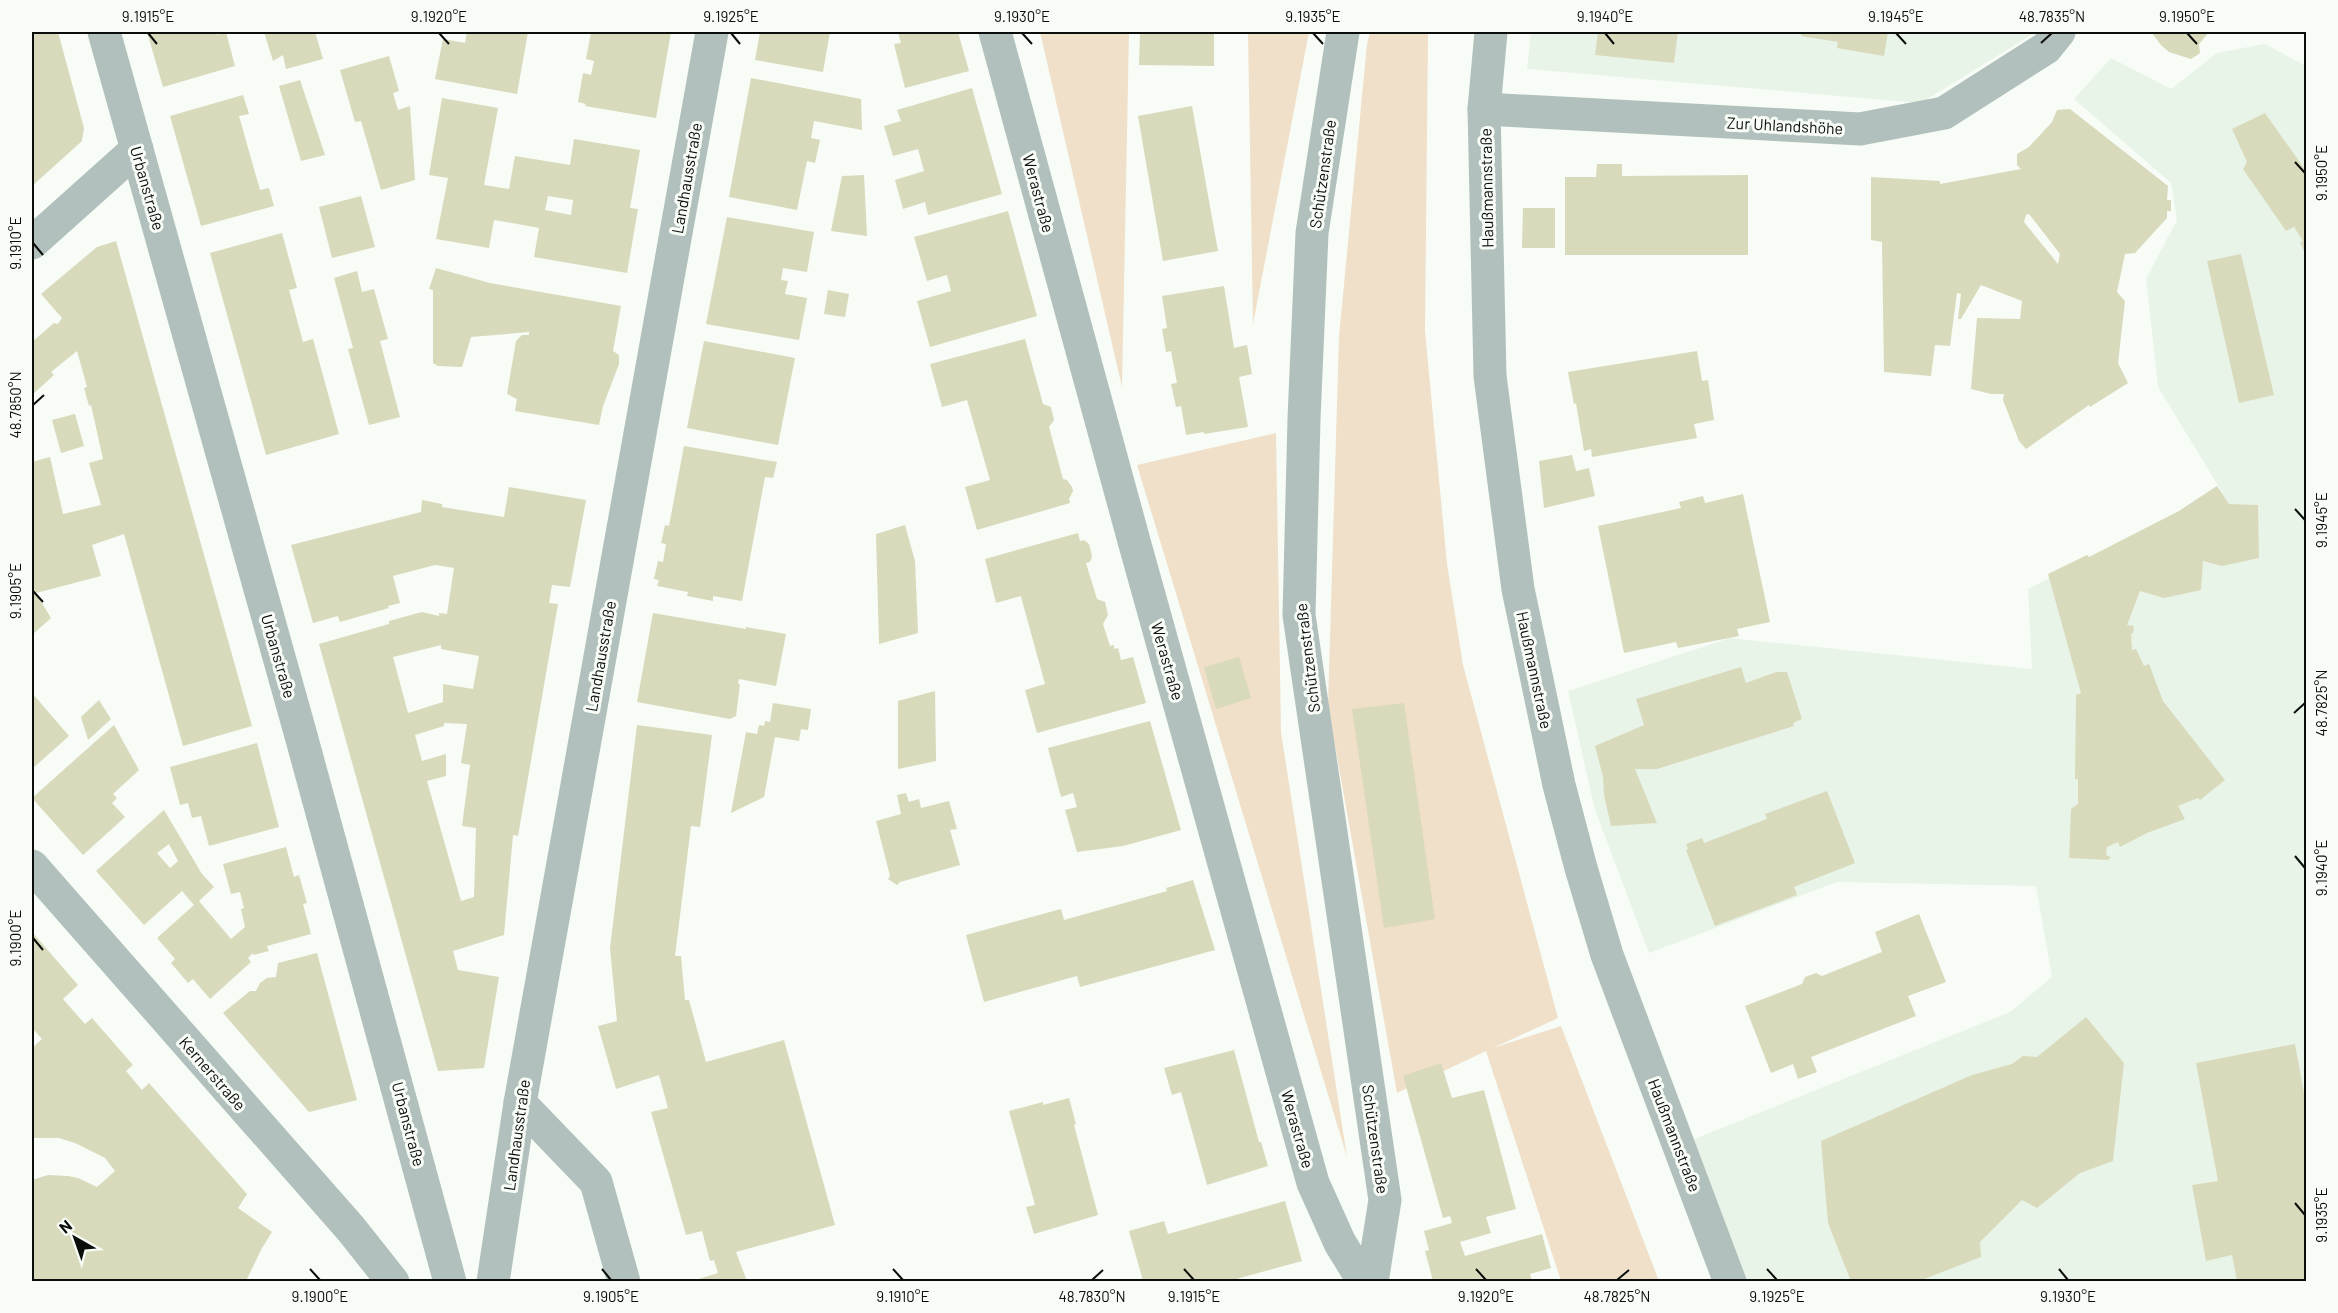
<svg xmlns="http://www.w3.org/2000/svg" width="2338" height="1313" font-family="Barlow,sans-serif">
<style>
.built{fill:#e9f4e8}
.green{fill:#f0dfc9}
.building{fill:#d8dabb;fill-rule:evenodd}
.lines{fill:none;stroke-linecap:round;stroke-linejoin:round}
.minor{stroke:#b1c0bc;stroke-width:33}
.ticks{fill:none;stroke:#0b0d0b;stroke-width:2}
.labels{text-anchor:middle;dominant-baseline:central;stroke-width:6;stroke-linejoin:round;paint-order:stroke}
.street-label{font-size:16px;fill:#0b0d0b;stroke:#f7fcf6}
.neatline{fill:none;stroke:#0b0d0b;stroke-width:2}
.ticks-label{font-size:15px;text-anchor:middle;fill:#0b0d0b}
</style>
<rect width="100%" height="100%" fill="#f7fcf6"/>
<!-- built -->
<g class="built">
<polygon points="1531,32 2036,32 1921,103 1527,69"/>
<polygon points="2265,44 2306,66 2306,1281 1741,1281 1687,1142 2010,1012 2052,977 2036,886 1837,882 1649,953 1595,810 1568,691 1730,638 2032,669 2028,589 2179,511 2217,486 2222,492 2158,387 2146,279 2177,220 2171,183 2074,99 2111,58 2171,89 2217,53"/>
</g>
<!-- green -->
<g class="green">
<polygon points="1040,32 1129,32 1122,387"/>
<polygon points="1248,32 1309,32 1253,324"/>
<polygon points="1370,32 1428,32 1425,331 1447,564 1463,665 1558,1018 1493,1048 1561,1026 1659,1281 1561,1281 1486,1051 1397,1093 1328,706 1339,337 1367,44"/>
<polygon points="1276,433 1281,732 1347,1157 1137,465"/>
</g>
<!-- building -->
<g class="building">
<polygon points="32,32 58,32 84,128 82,141 32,186"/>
<polygon points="147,32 217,32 217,35 226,32 235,66 163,87"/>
<polygon points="264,32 315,32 323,59 286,69 283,55 273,61"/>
<polygon points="467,32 528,32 517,94 435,79 443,39 465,43"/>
<polygon points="591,32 671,32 656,118 585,106 586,104 578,102 583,73 591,75 594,61 586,59"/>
<polygon points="760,32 830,32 823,72 755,60"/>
<polygon points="898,32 958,32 969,71 905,88 894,44 901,43"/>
<polygon points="1140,32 1214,32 1214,66 1139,65"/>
<polygon points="1598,32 1678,32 1674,63 1595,55"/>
<polygon points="1802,32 1888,32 1884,56 1837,48 1838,42 1801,36"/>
<polygon points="2151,32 2209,32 2199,44 2200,53 2191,59 2169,52 2161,45"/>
<polygon points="389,56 399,91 393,93 398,110 410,106 415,180 381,190 361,121 355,122 340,70"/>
<polygon points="751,78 861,99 862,130 814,121 811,138 820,140 815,163 807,161 797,210 729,197"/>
<polygon points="300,80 325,155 301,161 279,86"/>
<polygon points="972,88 1002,194 928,215 925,202 903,209 895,180 924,171 918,149 893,156 884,126 901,121 897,110"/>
<polygon points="243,95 249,114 239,116 260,190 269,188 274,206 201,226 170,116"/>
<path d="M442 98 498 108 484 185 509 189 515 156 570 165 574 139 640 150 630 208 638 209 627 273 534 257 539 228 512 223 494 220 489 248 436 239 448 178 429 175ZM548 196 573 200 571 215 545 210Z"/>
<polygon points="1192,106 1218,251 1163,261 1138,116"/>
<path d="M2070 109 2168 186 2167 200H2171V211H2167V218L2135 253 2125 254 2117 292 2125 301 2118 363 2128 383 2090 407 2089 405 2026 449 2019 441 2003 400 2004 394H1991L1971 389 1977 318 2020 319 2022 301 1981 285 1961 319H1958L1961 294 1957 293 1950 346 1935 345 1931 376 1884 372 1882 242 1871 240V177L1940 181V184L2021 169 2017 165V154L2029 147 2052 122 2057 110ZM2029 214 2060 254 2058 264 2024 222 2026 215Z"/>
<polygon points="2265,113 2306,171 2306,256 2300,242 2303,241 2294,227 2286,231 2243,169 2247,162 2232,129"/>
<polygon points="1597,164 1622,164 1622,176 1748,175 1748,255 1565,255 1565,177 1596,177"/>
<polygon points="864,175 867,236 831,231 842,176"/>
<polygon points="361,196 375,247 332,258 319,207"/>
<polygon points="1523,208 1555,208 1555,248 1522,248"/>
<polygon points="1008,211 1037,316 930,347 917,301 951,291 947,275 927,281 914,237"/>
<polygon points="727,217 814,232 807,272 783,268 781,280 788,281 785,294 807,298 799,340 706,324"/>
<polygon points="282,233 297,288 289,290 303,342 313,339 339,434 266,455 210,253"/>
<polygon points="116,241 252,726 183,746 124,534 92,545 101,576 36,593 51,618 32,635 32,462 50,457 63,514 101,505 89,463 103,459 91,405 89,406 84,388 87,387 77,351 51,372 54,375 32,395 32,342 54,323 58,324 62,318 41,294 97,247"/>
<polygon points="2241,254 2274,395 2239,403 2207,261"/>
<polygon points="436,268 490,283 621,306 613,351 619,355 619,364 603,406 599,425 515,411 517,399 507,394 516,341 522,335 529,335 529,332 471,337 462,367 438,366 433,363 433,290 429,289"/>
<polygon points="357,271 362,292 374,289 388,339 380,341 400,417 369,425 348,349 353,348 334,278"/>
<polygon points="1224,286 1234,348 1247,345 1252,374 1239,377 1248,427 1204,434 1204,432 1186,435 1181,406 1176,407 1171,384 1177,383 1171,351 1166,352 1162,329 1167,328 1162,296"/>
<polygon points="828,290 849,294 845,317 824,314"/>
<polygon points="1025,339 1043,404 1051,407 1054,420 1049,427 1063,479 1067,480 1072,487 1073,491 1069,499 1070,503 977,530 965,487 990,480 967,400 942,407 930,364"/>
<polygon points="704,341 795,358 778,445 687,428"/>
<polygon points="1697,351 1702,381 1708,380 1714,420 1694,424 1697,438 1592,457 1591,449 1584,451 1576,403 1574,404 1568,372"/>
<polygon points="75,414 84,446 61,453 52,420"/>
<polygon points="684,446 777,462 773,478 765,477 742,601 713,596 713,601 687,596 688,592 657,586 659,580 654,579 658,561 663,562 666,544 661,543 665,525 669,526"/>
<polygon points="1572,455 1576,471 1589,468 1595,496 1544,508 1539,461"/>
<polygon points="2217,486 2229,504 2258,505 2259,558 2222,566 2203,561 2201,590 2164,598 2140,591 2127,625 2134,626 2133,634 2131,633 2132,650 2136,649 2144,666 2149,664 2163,701 2225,780 2200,800 2198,798 2178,806 2185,819 2147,833 2120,847 2118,842 2107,847 2106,855 2111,857 2108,860 2069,858 2071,809 2078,804 2078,779 2075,779 2076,695 2081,693 2048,574 2087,555 2089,557 2179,511"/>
<path d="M509 487 586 500 570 587 552 585 549 603 558 604 518 836 513 835 504 935 453 951 458 970 499 977 484 1068 438 1071 319 644 389 624V621L422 612 439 616V613L447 614 454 568 435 565 393 576 400 603 388 606 389 608 340 622 338 616 313 623 291 545 421 512 422 500 442 504V507L504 517ZM441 645V649L479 656 473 689 443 684V702L408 713 393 657ZM444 723 467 724 461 763 470 765 462 826 476 828 474 897 461 901 427 781 446 776V754L422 761 415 735 444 726Z"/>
<polygon points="1743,494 1770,622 1737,629 1739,636 1678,648 1676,642 1624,653 1598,526 1681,508 1679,502 1703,496 1705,503"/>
<polygon points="905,525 915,561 918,633 879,644 876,534"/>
<polygon points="1078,533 1080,541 1084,540 1089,544 1092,556 1090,562 1086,563 1097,599 1105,602 1108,615 1103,624 1110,646 1114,645 1114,649 1118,648 1121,660 1133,657 1146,703 1037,733 1025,690 1045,684 1023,604 1021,596 996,603 985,559"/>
<polygon points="653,613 746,629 746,627 786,634 776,686 739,679 738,684 740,684 736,716 730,719 637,702"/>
<polygon points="1239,657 1251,698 1216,709 1204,667"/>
<polygon points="1741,667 1746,683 1776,672 1787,672 1802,719 1793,723 1794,726 1657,769 1635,769 1657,823 1611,826 1604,795 1603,777 1595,746 1644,725 1636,699"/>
<polygon points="935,691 936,761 898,769 898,701"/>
<polygon points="32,693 69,736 32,769"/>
<polygon points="99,700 111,719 88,740 81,717"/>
<polygon points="773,703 811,709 808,730 801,729 799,741 775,737 764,797 731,813 746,732 757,734 759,725 764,726 765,721 770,722"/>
<polygon points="1404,703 1435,919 1384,928 1352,709"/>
<polygon points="1150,721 1181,830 1123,846 1077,852 1065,810 1077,807 1073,793 1061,797 1048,748"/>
<polygon points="114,725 139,770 113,794 117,798 112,803 125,817 83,855 32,798"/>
<polygon points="637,725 712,735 700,827 691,826 675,956 681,956 685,1000 689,1000 706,1062 784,1040 835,1225 736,1252 747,1281 692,1281 718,1273 714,1260 710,1261 702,1231 686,1235 651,1112 668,1108 659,1075 616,1089 598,1026 617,1021 610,948"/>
<polygon points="257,743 279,827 209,846 201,816 192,818 188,803 180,805 170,767"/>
<polygon points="1827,791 1855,863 1794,887 1797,895 1715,926 1686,850 1688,849 1686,844 1702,838 1704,843 1767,819 1765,814"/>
<polygon points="906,793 909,802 919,799 921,808 949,801 957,829 950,830 960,865 900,882 897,885 888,879 890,876 876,821 901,814 897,795"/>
<path d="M164 810 202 874 214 887 199 901 231 939 245 927 241 909 244 908 240 892 231 894 223 864 286 847 294 877 299 875 307 903 303 904 311 934 267 946 269 951 253 955V953L248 958 251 962 210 999 193 979 188 983 171 963 175 959 157 938 194 905 182 891 144 925 96 871ZM169 844 178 861 170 868 157 853Z"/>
<polygon points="1193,880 1215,950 1080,987 1077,976 984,1002 966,935 1061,909 1064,920 1167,891 1166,888"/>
<polygon points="1919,914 1946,982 1908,996 1916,1016 1811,1057 1817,1072 1798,1079 1793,1064 1771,1073 1745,1006 1802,984 1805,977 1816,973 1822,976 1882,952 1875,932"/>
<polygon points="32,932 78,985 63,999 85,1024 92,1018 133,1065 126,1071 142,1090 149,1083 247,1194 238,1208 272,1232 262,1248 246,1281 32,1281 32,1180 48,1175 68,1176 78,1178 97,1187 115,1171 105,1158 75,1143 59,1138 32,1138 32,1048 42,1039 32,1028"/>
<polygon points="317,953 357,1100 309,1112 223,1013 250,991 256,991 260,983 267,978 276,977 278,963"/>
<polygon points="2086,1017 2124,1063 2113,1161 2080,1173 2037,1208 2022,1200 1980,1242 1981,1257 1919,1281 1850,1279 1828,1223 1821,1141 1972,1075 2012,1064 2023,1056 2037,1057"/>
<polygon points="2295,1044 2306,1104 2306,1281 2237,1281 2232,1255 2206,1261 2192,1185 2218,1181 2196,1063"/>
<polygon points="1234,1050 1259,1142 1261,1142 1268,1166 1207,1185 1181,1092 1172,1095 1164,1068"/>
<polygon points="1441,1063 1452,1098 1484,1090 1516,1209 1486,1217 1491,1233 1460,1242 1465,1256 1542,1234 1551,1268 1530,1274 1532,1281 1433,1281 1425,1251 1429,1250 1424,1231 1452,1223 1450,1216 1443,1218 1403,1076"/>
<polygon points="1069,1098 1076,1124 1074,1125 1098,1215 1034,1234 1026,1207 1035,1205 1009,1111 1043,1102 1043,1105"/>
<polygon points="1285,1201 1302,1261 1229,1281 1143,1281 1129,1231 1164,1221 1168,1234"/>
</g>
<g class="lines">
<!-- minor -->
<g class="minor">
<polyline points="104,32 300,732 450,1282"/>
<polyline points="995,32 1134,541 1313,1183 1340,1243 1364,1282"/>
<polyline points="1343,32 1312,233 1304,419 1299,615 1385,1200 1372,1282"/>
<polyline points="1491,32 1484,109 1490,376 1518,589 1559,785 1581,868 1607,955 1730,1282"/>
<polyline points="1484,109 1860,129 1944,113 2046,48 2059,32"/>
<polyline points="32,243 137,149"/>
<polyline points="32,866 351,1229 393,1282"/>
<polyline points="520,1103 596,1182 624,1282"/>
<polyline points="493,1282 520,1103 712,32"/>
</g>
</g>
<!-- ticks -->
<path class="ticks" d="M148 33 157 44M439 33 449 44M731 33 740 44M1022 33 1032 44M1313 33 1323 44M1605 33 1614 44M1896 33 1906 44M2187 33 2197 44M2041 43 2052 33M2295 162 2305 173M33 243 43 255M33 405 44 395M2295 509 2305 520M33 591 43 602M2294 713 2305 703M2295 856 2305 868M33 938 43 950M2295 1203 2305 1215M310 1269 320 1280M602 1269 611 1280M893 1269 903 1280M1184 1269 1194 1280M1476 1269 1486 1280M1767 1269 1777 1280M2059 1269 2068 1280M1092 1280 1103 1270M1617 1280 1629 1270"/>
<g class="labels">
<!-- street labels -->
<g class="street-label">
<text transform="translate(1785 125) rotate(3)">Zur Uhlandshöhe</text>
<text transform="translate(1322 174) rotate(-82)">Schützenstraße</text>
<text transform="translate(686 178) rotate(-80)">Landhausstraße</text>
<text transform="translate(148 188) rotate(74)">Urbanstraße</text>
<text transform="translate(1486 188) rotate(-91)">Haußmannstraße</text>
<text transform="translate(1039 193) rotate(75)">Werastraße</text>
<text transform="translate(279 656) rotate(74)">Urbanstraße</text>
<text transform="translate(600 656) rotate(-80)">Landhausstraße</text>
<text transform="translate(1307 658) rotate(-97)">Schützenstraße</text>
<text transform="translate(1168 661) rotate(74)">Werastraße</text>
<text transform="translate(1535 670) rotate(78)">Haußmannstraße</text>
<text transform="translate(213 1073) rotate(49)">Kernerstraße</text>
<text transform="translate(409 1124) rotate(75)">Urbanstraße</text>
<text transform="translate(1298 1129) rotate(74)">Werastraße</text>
<text transform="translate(516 1135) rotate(-82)">Landhausstraße</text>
<text transform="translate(1675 1135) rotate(69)">Haußmannstraße</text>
<text transform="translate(1376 1139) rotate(82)">Schützenstraße</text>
</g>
</g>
<!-- border -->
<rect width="2338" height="1313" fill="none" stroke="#f7fcf6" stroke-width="66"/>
<!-- north arrow -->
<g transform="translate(75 1238) rotate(320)" stroke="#f7fcf6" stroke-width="4.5" paint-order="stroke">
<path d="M0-4.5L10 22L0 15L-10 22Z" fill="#0b0d0b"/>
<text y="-9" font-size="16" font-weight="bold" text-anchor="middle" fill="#0b0d0b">N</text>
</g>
<rect x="33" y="33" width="2272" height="1247" class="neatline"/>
<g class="ticks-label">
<text x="148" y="22">9.1915°E</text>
<text x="439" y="22">9.1920°E</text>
<text x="731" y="22">9.1925°E</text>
<text x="1022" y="22">9.1930°E</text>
<text x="1313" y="22">9.1935°E</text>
<text x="1605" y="22">9.1940°E</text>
<text x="1896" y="22">9.1945°E</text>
<text x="2052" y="22">48.7835°N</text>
<text x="2187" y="22">9.1950°E</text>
<text transform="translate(2322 173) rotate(-90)" y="5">9.1950°E</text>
<text transform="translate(16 243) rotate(-90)" y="5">9.1910°E</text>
<text transform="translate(16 405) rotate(-90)" y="5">48.7850°N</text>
<text transform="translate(2322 520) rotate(-90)" y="5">9.1945°E</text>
<text transform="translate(16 591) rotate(-90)" y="5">9.1905°E</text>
<text transform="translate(2322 703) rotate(-90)" y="5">48.7825°N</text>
<text transform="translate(2322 868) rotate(-90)" y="5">9.1940°E</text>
<text transform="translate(16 938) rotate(-90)" y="5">9.1900°E</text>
<text transform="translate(2322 1215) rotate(-90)" y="5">9.1935°E</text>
<text x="320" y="1302">9.1900°E</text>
<text x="611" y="1302">9.1905°E</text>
<text x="903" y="1302">9.1910°E</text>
<text x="1092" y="1302">48.7830°N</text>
<text x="1194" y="1302">9.1915°E</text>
<text x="1486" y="1302">9.1920°E</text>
<text x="1617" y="1302">48.7825°N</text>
<text x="1777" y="1302">9.1925°E</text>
<text x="2068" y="1302">9.1930°E</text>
</g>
</svg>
